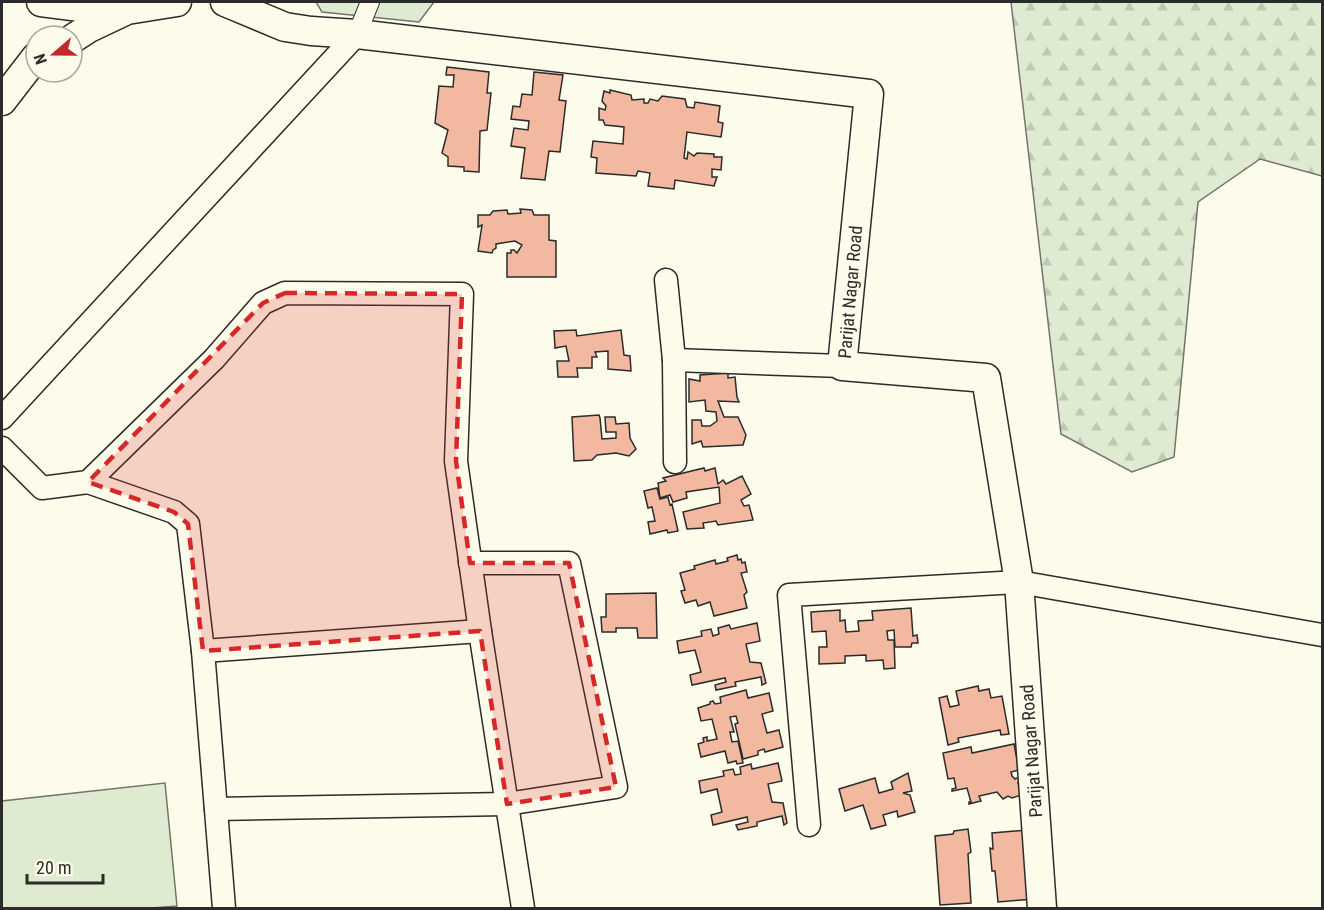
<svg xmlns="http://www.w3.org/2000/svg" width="1324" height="910" font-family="'Roboto Condensed',sans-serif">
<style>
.forest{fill:url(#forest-firs);stroke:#74746e;stroke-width:1.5}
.park{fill:#deebd1;stroke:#74746e;stroke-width:1.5}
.building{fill:#f2b8a0;stroke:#2b2b2b;stroke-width:1.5}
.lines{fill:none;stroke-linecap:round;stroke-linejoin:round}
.pedestrian-casing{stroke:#2b2b2b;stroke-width:20}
.minor-casing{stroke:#2b2b2b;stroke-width:25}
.tertiary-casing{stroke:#2b2b2b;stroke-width:31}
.pedestrian{stroke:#fdfbea;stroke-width:18}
.minor{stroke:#fdfbea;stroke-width:22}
.tertiary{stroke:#fdfbea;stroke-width:28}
.marked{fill:#d62828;fill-opacity:0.2;stroke:#d62828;stroke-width:4.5;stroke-dasharray:12 8;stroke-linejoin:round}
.labels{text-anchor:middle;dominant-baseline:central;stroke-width:4.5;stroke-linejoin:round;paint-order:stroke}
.street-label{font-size:18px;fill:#2b2b2b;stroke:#fdfbea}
</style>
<defs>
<pattern id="forest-firs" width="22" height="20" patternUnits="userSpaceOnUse" patternTransform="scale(1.5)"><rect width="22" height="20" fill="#deebd1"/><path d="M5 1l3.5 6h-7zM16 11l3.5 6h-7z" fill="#bfcab4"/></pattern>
</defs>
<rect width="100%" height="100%" fill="#fdfbea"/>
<!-- forest -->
<polygon class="forest" points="1011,2 1322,2 1322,176 1260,159 1198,202 1174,457 1132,472 1061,434"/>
<!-- park -->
<g class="park">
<polygon points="316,2 434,2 419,22 322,12"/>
<polygon points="165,783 177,906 151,908 2,908 2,801"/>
</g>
<!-- building -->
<g class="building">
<polygon points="447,67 489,72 487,93 491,93 487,130 480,131 479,172 464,171 464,167 448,166 448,157 442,153 448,130 435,123 439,86 453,87 454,75 446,75"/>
<polygon points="534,72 563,75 559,100 566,101 560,152 549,151 545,180 521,178 525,148 511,146 514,128 528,130 529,121 511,119 513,106 520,107 522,94 532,95"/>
<polygon points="610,90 631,95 632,100 644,99 644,103 648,103 650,99 658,101 662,96 685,99 687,107 694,108 695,102 720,106 718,122 723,123 721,137 687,132 684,158 687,159 688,152 694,156 697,153 714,154 714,157 722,157 721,170 712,169 712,177 717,177 714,186 675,180 674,189 648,186 650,173 638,171 636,176 596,173 597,158 591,157 593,141 623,144 624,127 605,125 603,120 599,120 599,108 605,110 606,106 602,101 604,91 610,93"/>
<polygon points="520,209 532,210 534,215 549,215 549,240 556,241 556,277 507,277 507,253 511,253 511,250 514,250 517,253 522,245 515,241 496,244 496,248 493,250 492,253 478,251 482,225 478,227 478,215 490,215 493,211 507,210 508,214 521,213"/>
<polygon points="576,330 577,336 621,330 624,355 630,356 631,371 608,369 608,351 595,352 597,357 592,357 592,368 577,368 578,377 558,377 557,361 569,361 566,346 555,348 554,331"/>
<polygon points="728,373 728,378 735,377 737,397 739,402 718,401 724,417 738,417 746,435 743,445 703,447 701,441 692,444 692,420 701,420 702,426 710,426 717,421 716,412 706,411 705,400 689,402 689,379 700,381 700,375"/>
<polygon points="599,415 600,418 602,439 616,438 616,432 606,432 605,417 615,417 616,424 629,423 630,438 636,449 629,456 616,453 597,455 592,460 574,461 572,417"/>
<polygon points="704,468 705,471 715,468 718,484 723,480 726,484 742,476 751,494 741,500 744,506 749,505 753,520 718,525 716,521 703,523 704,528 687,529 683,512 720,503 719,487 686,492 687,498 673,502 670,495 660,498 658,483 666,481 663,478"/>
<polygon points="657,488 660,499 668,497 670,505 672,504 678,531 668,533 667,530 650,534 648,522 655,521 652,507 648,508 644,491"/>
<polygon points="737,555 738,560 741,559 742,563 745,562 747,572 741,573 747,592 744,595 747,608 714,616 710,602 698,606 696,600 685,603 681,591 685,590 680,573 695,569 694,566 715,560 716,564 728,561 727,558"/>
<polygon points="656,593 657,638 638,638 637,628 616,628 616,632 602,632 601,617 606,617 606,594"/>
<polygon points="911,608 913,636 917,635 918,643 912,643 911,647 895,647 894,630 887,631 888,640 894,640 895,668 884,669 883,660 866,661 866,655 845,656 845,663 819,664 819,647 827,647 826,631 812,632 811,612 840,610 840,621 845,620 846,632 859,631 858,621 873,620 872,611"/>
<polygon points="757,623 760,641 746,644 750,662 761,663 766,683 762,685 761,677 735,682 736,686 716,690 715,685 726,682 725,678 692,685 690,675 701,672 695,650 679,653 677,641 702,636 701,631 711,629 713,636 719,634 718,628 729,625 731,629"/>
<polygon points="978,686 979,691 989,689 991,698 1002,696 1009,734 1001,735 1000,730 958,738 959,742 948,745 939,698 947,696 950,707 959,705 956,691"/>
<polygon points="746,690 748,698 769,693 773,711 762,714 767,733 779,730 783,747 765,752 764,749 758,751 758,755 743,759 735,724 738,723 736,716 730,717 734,732 730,732 732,742 738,741 743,763 737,764 736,761 728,763 725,751 701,757 698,744 704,742 703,738 707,737 707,741 717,739 712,719 701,721 698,708 710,704 710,702 713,701 715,704 721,703 720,697"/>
<polygon points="1014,744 1019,770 1011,772 1012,776 1015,779 1021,776 1022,782 1018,783 1024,794 1012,798 1008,796 1003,799 997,792 979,796 981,801 969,804 969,802 971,802 967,788 952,791 952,789 956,788 954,778 948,779 943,753 971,747 972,753"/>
<polygon points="778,763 782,781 768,784 772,802 783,803 787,823 784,825 782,816 757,822 757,826 738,830 736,825 748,822 747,817 713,825 711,815 722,812 717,789 701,793 699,781 724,776 723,771 733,769 735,775 741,774 740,767 751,764 752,769"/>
<polygon points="908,773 912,791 903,793 910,795 915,812 898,817 897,811 883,815 886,825 871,829 863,805 845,811 839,789 875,778 879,793 893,789 891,782"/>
<polygon points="968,829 971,852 968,854 971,903 940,905 935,836 953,834 954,831"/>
<polygon points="1027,830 1033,899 998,902 995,871 992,871 990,848 993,849 992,833"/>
</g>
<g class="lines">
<defs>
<polyline id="pedestrian" points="357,34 370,2"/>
<g id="minor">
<polyline points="666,280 674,360"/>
<polyline points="2,418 357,34"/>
<polyline points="2,448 42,488 88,482 214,359 263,303 285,293 462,294 456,461 480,631 523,908"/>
<polyline points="675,462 674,360 842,366"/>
<polyline points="88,482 174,512 188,524 203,651 224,908"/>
<polyline points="203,651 480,631"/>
<polyline points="216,809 507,804 616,787 569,563 470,563"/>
<polyline points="809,825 789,595 1019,582 1322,635"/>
</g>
<g id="tertiary">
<polyline points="41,2 88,8 125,10"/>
<polyline points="225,2 285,27 311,31 357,34 869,94 842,366 986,378 1019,582 1042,908"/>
<polyline points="72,39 89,28 127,10 177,2"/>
<polyline points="2,101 36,57"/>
</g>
</defs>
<!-- pedestrian casing -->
<use href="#pedestrian" class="pedestrian-casing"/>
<!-- minor casing -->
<use href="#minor" class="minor-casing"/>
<!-- tertiary casing -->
<use href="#tertiary" class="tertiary-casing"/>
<!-- pedestrian -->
<use href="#pedestrian" class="pedestrian"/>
<!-- minor -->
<use href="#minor" class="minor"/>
<!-- tertiary -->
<use href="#tertiary" class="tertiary"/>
</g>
<!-- marked area -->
<path class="marked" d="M285 293 462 294 456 461 470 563H569L616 787 507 804 480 631 203 651 188 524 174 512 88 482 263 303Z"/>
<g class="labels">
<!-- street labels -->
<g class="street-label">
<text transform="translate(850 292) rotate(-85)">Parijat Nagar Road</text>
<text transform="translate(1031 751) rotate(-94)">Parijat Nagar Road</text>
</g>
</g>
<!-- border -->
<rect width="1324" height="910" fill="none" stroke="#2b2b2b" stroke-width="6"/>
<!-- north arrow -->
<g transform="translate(54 54) rotate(250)"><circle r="28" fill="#fdfbea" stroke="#a9a89e" stroke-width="1.5"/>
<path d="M0-4.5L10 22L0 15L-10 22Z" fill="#c62828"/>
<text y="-9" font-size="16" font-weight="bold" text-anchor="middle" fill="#2b2b2b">N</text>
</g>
<!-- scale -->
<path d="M27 874v9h76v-9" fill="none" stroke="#2b2b2b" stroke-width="3"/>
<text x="36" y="874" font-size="18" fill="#2b2b2b" stroke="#fdfbea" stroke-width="4.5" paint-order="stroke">20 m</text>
</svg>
